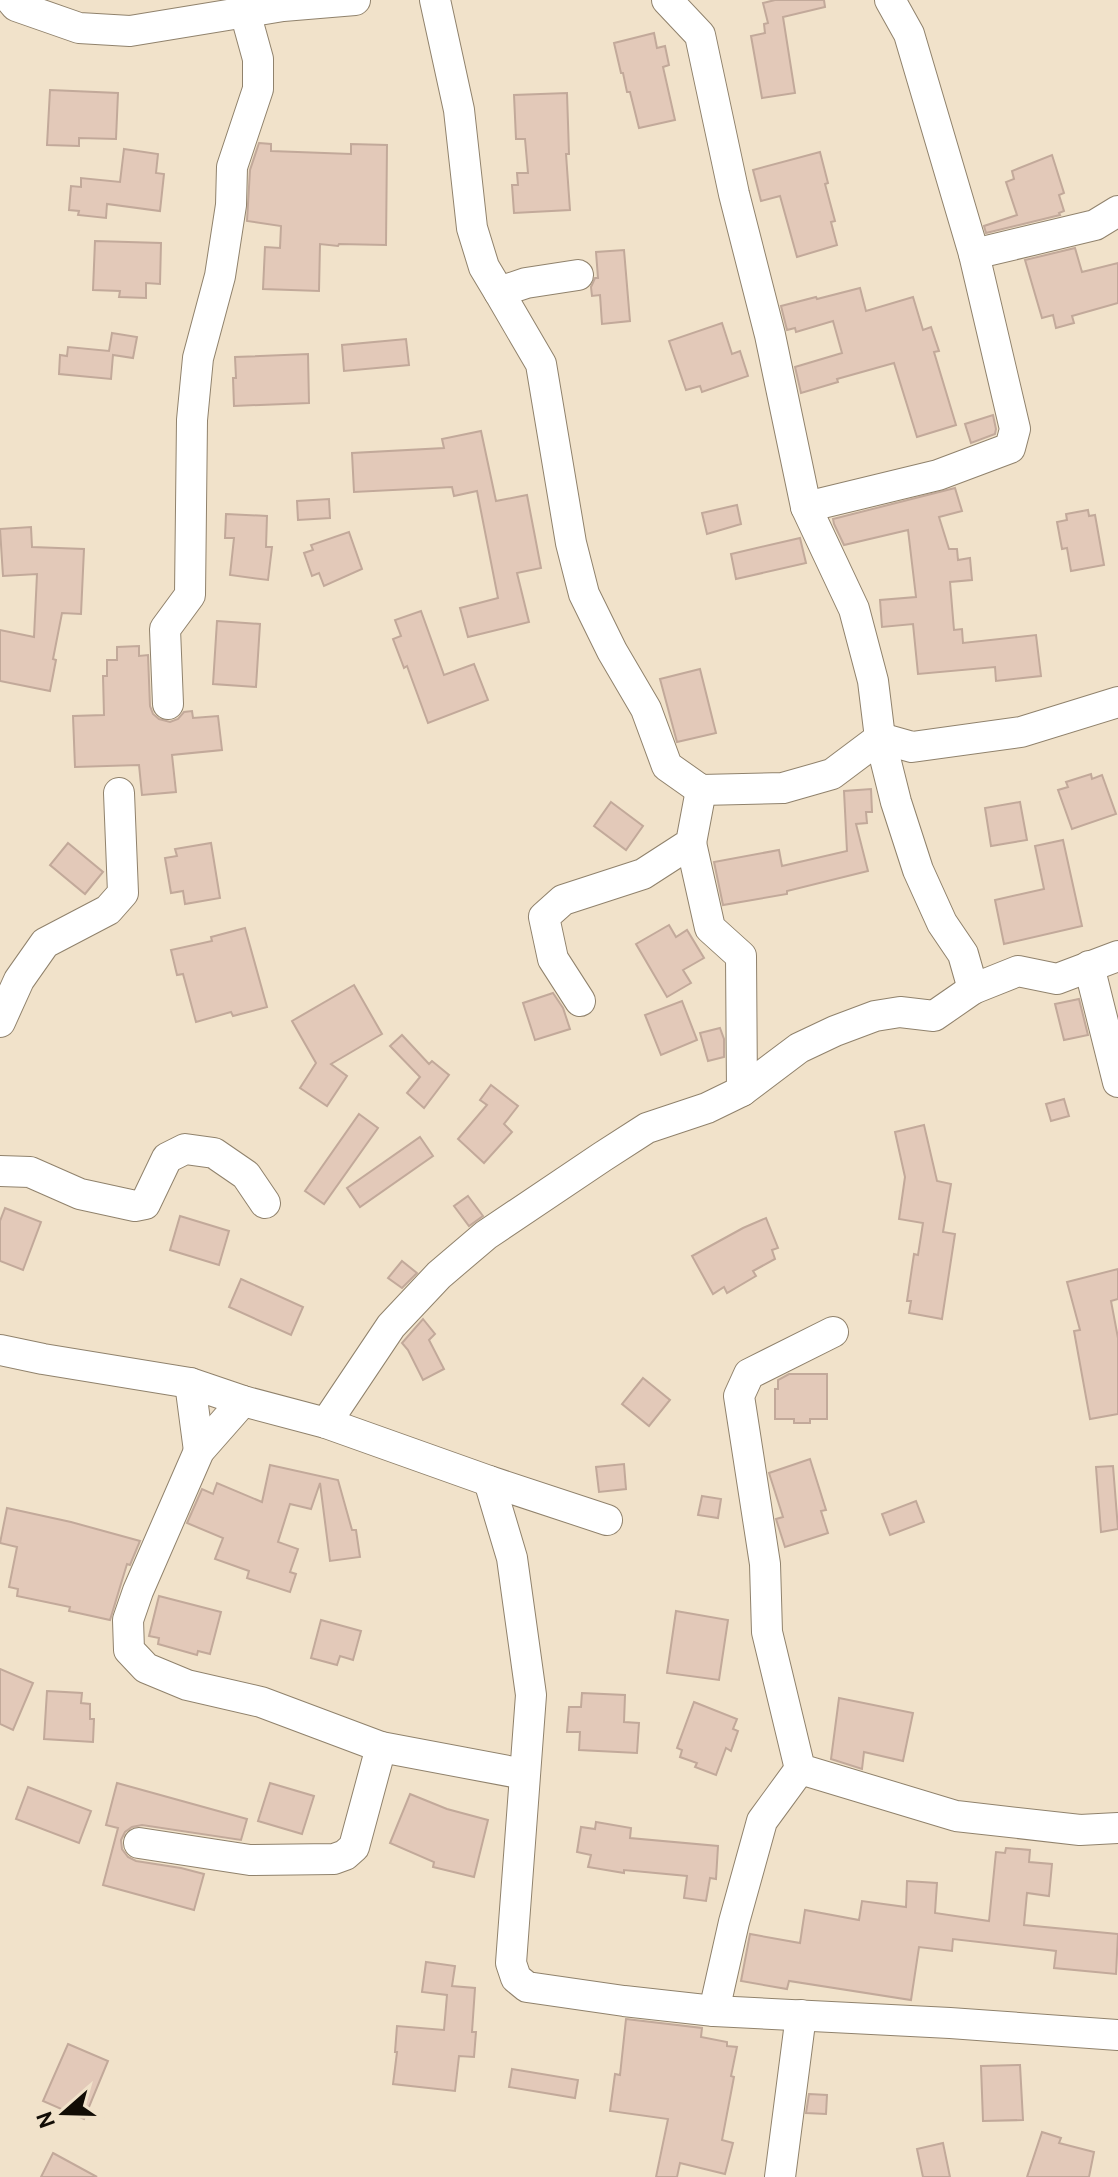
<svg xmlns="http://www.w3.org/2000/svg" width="1118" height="2177" font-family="Cabin,sans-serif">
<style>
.building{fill:#e3c9b9;stroke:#c2a99a;stroke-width:2}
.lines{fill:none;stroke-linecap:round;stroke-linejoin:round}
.minor-casing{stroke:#90826c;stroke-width:32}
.minor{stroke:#fff;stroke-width:30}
</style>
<rect width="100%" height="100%" fill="#f1e2ca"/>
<!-- building -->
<g class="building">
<polygon points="775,0 824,0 825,7 783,17 795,93 762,98 751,36 765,33 764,24 768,23 763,3"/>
<polygon points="654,33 657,48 665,46 669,65 663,67 675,120 639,128 630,92 627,92 623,73 621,73 614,43"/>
<polygon points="50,90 118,93 116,139 79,138 79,146 47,145"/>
<polygon points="567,93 569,154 566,154 570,210 514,213 512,185 518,185 517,173 528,173 525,139 516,139 514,95"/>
<polygon points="259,143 271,144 271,151 351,154 351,144 387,145 386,245 339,244 338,246 320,244 319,291 263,289 265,247 280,248 281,226 247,221 250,170"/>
<polygon points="124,149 158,154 156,173 164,174 160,211 107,204 106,218 78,215 79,211 69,210 71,186 81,187 81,178 120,182"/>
<polygon points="820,152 828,183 825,184 835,221 831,222 837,245 797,257 780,196 761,201 753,170"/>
<polygon points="1052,155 1064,193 1059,195 1064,211 1059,213 1060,215 986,233 984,226 1017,215 1006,182 1014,179 1012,171"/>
<polygon points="95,241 161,243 160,284 146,283 146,298 119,297 120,291 93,290"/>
<polygon points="1075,248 1082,272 1118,263 1118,303 1072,316 1074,323 1056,328 1053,315 1042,318 1025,260"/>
<polygon points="624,250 630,321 602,324 600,295 592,296 591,287 595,278 598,278 596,252"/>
<polygon points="860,288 866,311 913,297 923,330 931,327 939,351 934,352 956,425 917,437 894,363 837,379 838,382 801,393 795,367 842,353 833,321 796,332 795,328 787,330 781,306 816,297 817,299"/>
<polygon points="722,323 732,354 740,351 748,376 702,392 700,386 686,390 669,341"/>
<polygon points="112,333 137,337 133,358 113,355 111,379 59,374 60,355 67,356 68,347 109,351"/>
<polygon points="406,339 409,365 344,371 342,345"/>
<polygon points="308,354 309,403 234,406 233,378 236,378 235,357"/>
<polygon points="993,415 996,429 995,434 971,443 965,424"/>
<polygon points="481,431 496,501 527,495 541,568 517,573 529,622 468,637 460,608 498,598 477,491 454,496 452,487 354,492 352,453 444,448 442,439"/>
<polygon points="955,488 962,511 939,517 949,549 957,549 958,560 970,558 972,580 950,582 954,630 962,629 963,643 1036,635 1041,676 996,681 995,667 918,674 913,624 882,627 880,600 916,597 908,530 844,545 834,524 833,519"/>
<polygon points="329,499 330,518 298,520 297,501"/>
<polygon points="737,505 741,524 707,534 702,513"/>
<polygon points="1088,510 1089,516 1095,515 1104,565 1071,571 1067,548 1062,549 1057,522 1067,520 1066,514"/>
<polygon points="226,514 267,516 266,547 272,547 268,580 230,575 234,538 225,538"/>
<polygon points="31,527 32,547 84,549 81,614 62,613 53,659 56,660 50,691 0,681 0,630 34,637 37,574 3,576 0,529"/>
<polygon points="349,532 362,569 324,586 319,573 312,576 304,553 313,550 311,545"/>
<polygon points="800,538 806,563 736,579 731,554"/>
<polygon points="421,611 444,675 474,664 488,700 428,723 407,666 404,668 393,639 401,636 395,620"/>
<polygon points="217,621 260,624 256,687 213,684"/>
<polygon points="139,646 139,656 148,655 150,706 153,714 159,719 170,722 178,719 184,712 192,711 193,718 218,716 222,750 172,755 176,792 142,795 139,765 75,767 73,716 104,715 103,676 107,676 107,660 117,660 117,647"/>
<polygon points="700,669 716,733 677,742 660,679"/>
<polygon points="1091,774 1092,779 1102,775 1116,814 1072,829 1058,790 1068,787 1066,782"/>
<polygon points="871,789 872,812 866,812 867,823 856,824 868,871 787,891 787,894 723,905 714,862 779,850 782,866 847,851 844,791"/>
<polygon points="611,802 643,826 626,850 594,826"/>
<polygon points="1020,802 1027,840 991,846 985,808"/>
<polygon points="1063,840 1082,926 1004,944 995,900 1044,889 1035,846"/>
<polygon points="68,843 103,872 85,894 50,865"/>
<polygon points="211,843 220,898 185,904 183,891 171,893 165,858 177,856 175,849"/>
<polygon points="669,925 676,937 687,930 704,958 683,970 691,983 667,997 636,944"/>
<polygon points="245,928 267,1007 233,1016 231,1012 196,1022 183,974 177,975 171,950 212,941 211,937"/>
<polygon points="354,985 382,1034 331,1064 347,1076 327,1106 300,1088 316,1063 292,1021"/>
<polygon points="553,993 563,1008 570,1029 535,1040 523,1003"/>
<polygon points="1079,999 1088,1035 1064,1040 1055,1004"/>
<polygon points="682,1001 697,1040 661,1055 645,1015"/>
<polygon points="720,1028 724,1039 724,1057 708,1061 700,1033"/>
<polygon points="402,1035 429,1064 432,1061 449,1075 424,1108 407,1093 420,1077 390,1046"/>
<polygon points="491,1085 518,1106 504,1124 512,1132 484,1163 458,1139 487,1105 480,1100"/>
<polygon points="1064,1099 1069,1116 1051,1121 1046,1104"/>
<polygon points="359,1114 378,1128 324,1204 305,1191"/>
<polygon points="924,1125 937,1181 951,1184 943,1232 955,1234 942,1319 909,1313 911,1301 907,1301 914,1254 918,1255 923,1223 899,1219 905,1177 895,1132"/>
<polygon points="420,1137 433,1156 360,1207 347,1188"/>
<polygon points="468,1196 483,1216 469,1226 454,1206"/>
<polygon points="5,1208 41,1222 23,1270 0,1261 0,1221"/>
<polygon points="180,1216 229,1231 219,1265 170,1250"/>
<polygon points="766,1218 778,1248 772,1250 775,1259 753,1271 756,1276 727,1293 724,1287 713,1294 692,1256 743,1228"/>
<polygon points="402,1261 417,1273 402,1288 388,1278"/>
<polygon points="1118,1269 1118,1299 1111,1301 1118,1338 1118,1414 1090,1419 1074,1331 1080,1330 1067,1282"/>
<polygon points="241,1279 303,1307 291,1335 229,1307"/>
<polygon points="423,1319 435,1334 429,1340 444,1369 423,1380 408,1350 402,1343"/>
<polygon points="789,1374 827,1374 827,1419 810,1419 810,1423 794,1423 794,1419 775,1419 775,1389 778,1389 778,1380"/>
<polygon points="643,1378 670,1400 649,1426 622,1404"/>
<polygon points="810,1459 826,1510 821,1511 828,1533 785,1547 776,1519 783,1517 769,1473"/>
<polygon points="624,1464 626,1489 599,1492 596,1467"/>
<polygon points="270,1465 338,1480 352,1530 356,1530 360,1557 330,1561 320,1483 311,1509 290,1504 278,1542 298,1549 290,1572 296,1574 290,1592 247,1578 249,1571 215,1559 223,1538 187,1523 202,1489 213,1494 217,1483 262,1502"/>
<polygon points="1113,1466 1118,1529 1101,1532 1096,1467"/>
<polygon points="702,1496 721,1499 718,1518 698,1515"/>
<polygon points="916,1501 924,1522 890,1535 882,1514"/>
<polygon points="7,1508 71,1522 140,1541 130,1565 127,1564 110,1620 69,1611 70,1607 17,1596 18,1589 9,1587 17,1547 0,1543"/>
<polygon points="159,1596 221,1612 210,1654 198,1651 197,1655 158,1644 159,1638 149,1636"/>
<polygon points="676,1611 728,1620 719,1680 667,1673"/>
<polygon points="321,1620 361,1631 353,1660 340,1656 337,1665 311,1658"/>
<polygon points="0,1669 33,1683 13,1730 0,1724"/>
<polygon points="47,1691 82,1693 81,1703 90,1704 90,1719 94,1719 93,1742 44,1739"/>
<polygon points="582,1693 625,1695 624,1722 639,1723 637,1753 579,1750 580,1732 567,1732 569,1707 581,1707"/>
<polygon points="839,1698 913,1713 903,1761 864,1752 862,1769 831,1759"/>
<polygon points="694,1702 737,1719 733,1729 738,1731 731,1751 726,1748 716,1775 695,1767 697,1763 680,1757 682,1750 677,1748"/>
<polygon points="117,1783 247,1819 241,1840 142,1825 132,1827 125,1832 121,1840 122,1849 128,1857 136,1861 181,1868 204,1874 194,1910 103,1885 118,1828 106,1825"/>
<polygon points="270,1783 314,1796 302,1834 258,1821"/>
<polygon points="28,1787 91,1811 79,1843 16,1819"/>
<polygon points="410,1794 447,1809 488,1820 474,1877 433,1867 434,1862 390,1843"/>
<polygon points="596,1822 631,1828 630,1838 718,1846 716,1879 710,1878 706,1901 684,1898 687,1876 624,1870 624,1873 588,1867 591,1855 577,1852 581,1827 595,1829"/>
<polygon points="1006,1848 1030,1850 1029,1862 1052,1864 1049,1896 1027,1893 1024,1925 1118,1934 1116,1974 1054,1968 1056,1951 953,1939 952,1951 919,1947 911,2000 789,1981 787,1989 741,1981 750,1934 800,1943 805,1910 859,1920 862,1901 906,1907 907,1881 937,1883 935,1913 989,1921 996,1852 1005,1853"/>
<polygon points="426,1962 455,1966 452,1986 475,1988 472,2032 476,2032 474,2057 459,2056 455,2091 393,2084 397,2052 395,2052 397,2026 444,2030 447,1995 422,1992"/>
<polygon points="626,2019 702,2028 701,2037 727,2042 727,2046 737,2047 731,2076 734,2077 722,2140 733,2143 725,2174 680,2163 677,2177 656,2177 668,2119 610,2111 615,2074 620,2075"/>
<polygon points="68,2044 108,2061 84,2119 43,2101"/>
<polygon points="1020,2065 1023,2120 983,2121 981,2066"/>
<polygon points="512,2069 578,2080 575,2098 509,2087"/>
<polygon points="809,2094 827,2095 826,2114 806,2113"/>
<polygon points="1042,2132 1061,2138 1059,2143 1094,2152 1089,2177 1027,2177"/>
<polygon points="943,2143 950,2177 923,2177 917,2149"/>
<polygon points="53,2153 97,2177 41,2177"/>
</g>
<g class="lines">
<defs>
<g id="minor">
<polyline points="11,0 16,6 79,28 130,31 283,6 355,0"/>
<polyline points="435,0 459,110 472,228 484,267 499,292 526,283 578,275"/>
<polyline points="667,0 700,35 734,194 770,335 806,507 854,609 873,681 880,738 896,802 918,870 942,923 963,954 973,989 1018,971 1057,979 1118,956"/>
<polyline points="974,254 1095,225 1118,211"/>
<polyline points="499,292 541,364 571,543 584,594 612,651 646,709 667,766 701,790 783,788 832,774 880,738 912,747 1021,732 1118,702"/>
<polyline points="806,507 938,475 1010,448 1015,429 974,254 909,34 890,0"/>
<polyline points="168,704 165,629 190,595 192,420 198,358 220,276 231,205 232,167 258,89 258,59 245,12"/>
<polyline points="691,843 710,928 741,956 742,1091"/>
<polyline points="1089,966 1118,1082"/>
<polyline points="580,1001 553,959 544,917 563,900 643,874 691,843 701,790"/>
<polyline points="0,1022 19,980 45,943 108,910 123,893 119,793"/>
<polyline points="0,1171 30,1172 80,1194 135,1206 145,1204 167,1158 185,1149 214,1153 246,1175 265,1203"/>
<polyline points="833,1332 749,1374 739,1396 765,1564 767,1632 800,1769 956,1816 1080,1830 1118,1828"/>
<polyline points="0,1350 43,1359 190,1383 243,1401 326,1423 489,1481 607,1520"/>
<polyline points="190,1383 199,1451"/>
<polyline points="326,1423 391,1326 439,1275 486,1235 602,1157 647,1128 707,1108 742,1091 799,1048 835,1031 875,1016 900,1012 934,1016 973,989"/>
<polyline points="489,1481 512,1558 531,1695 511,1963 516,1978 527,1987 624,2001 714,2011 950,2023 1118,2035"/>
<polyline points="381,1747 524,1774"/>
<polyline points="139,1843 250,1860 334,1859 345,1855 354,1847 381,1747 261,1702 187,1685 146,1668 129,1650 128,1620 138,1591 199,1451 243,1401"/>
<polyline points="714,2011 734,1922 762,1821 800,1769"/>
<polyline points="780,2177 801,2015"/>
</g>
</defs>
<!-- minor casing -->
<use href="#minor" class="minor-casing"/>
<!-- minor -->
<use href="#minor" class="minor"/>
</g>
<!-- north arrow -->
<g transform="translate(64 2113) rotate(250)" stroke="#f1e2ca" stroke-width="6" paint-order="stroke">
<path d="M0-6L14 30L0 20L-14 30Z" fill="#120d06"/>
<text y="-12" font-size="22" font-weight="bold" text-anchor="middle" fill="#120d06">N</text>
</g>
</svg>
